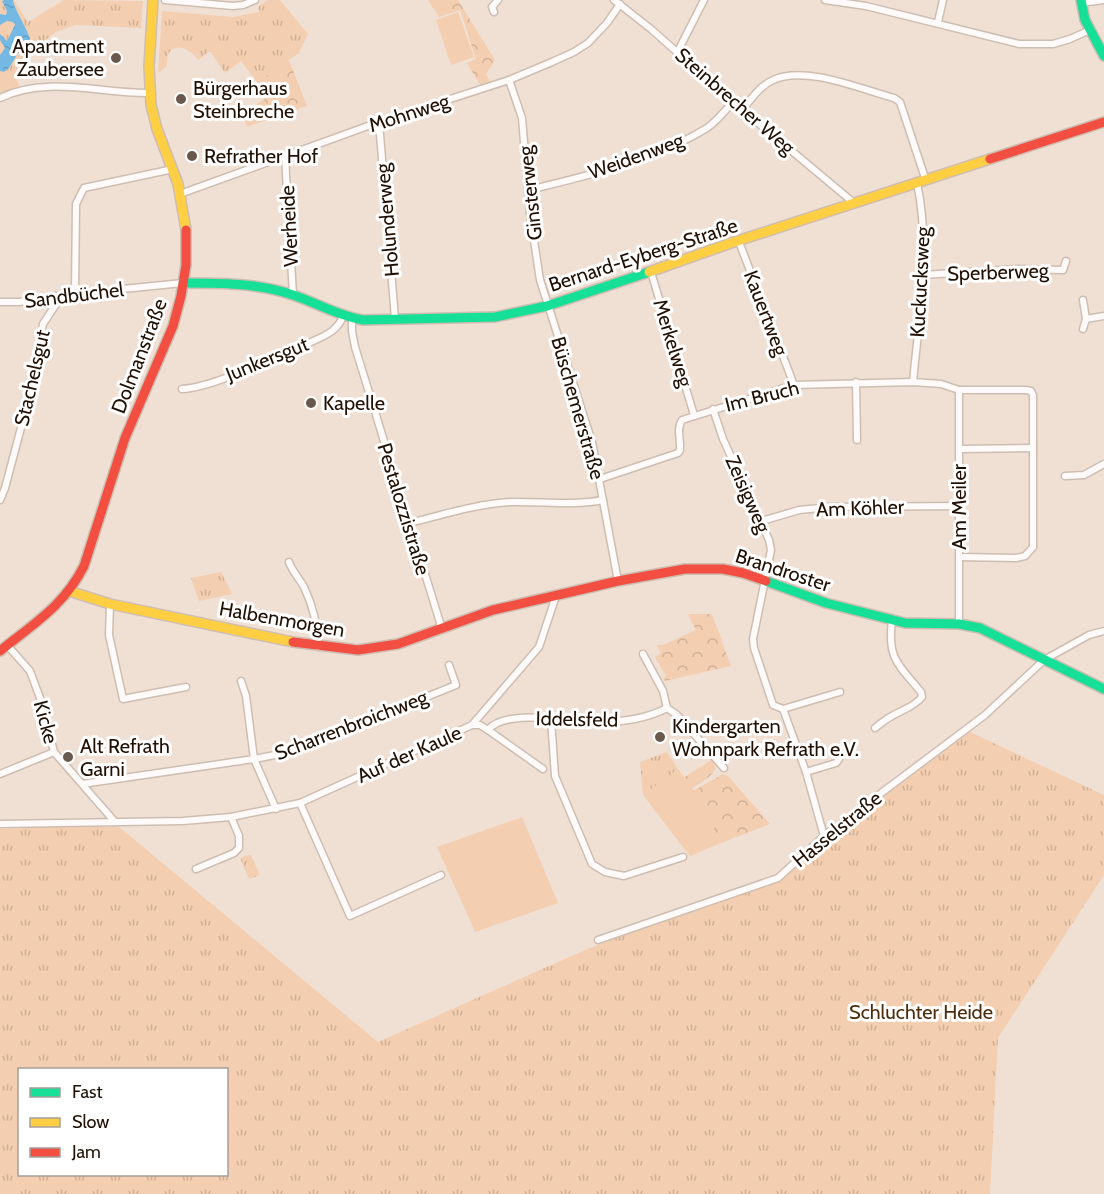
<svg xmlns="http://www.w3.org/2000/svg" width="1104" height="1194" font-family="Cabin,sans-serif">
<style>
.grass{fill:#f3ceb0}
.forest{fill:url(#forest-crowns)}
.park{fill:url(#park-tufts);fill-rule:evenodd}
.water{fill:url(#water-ripples)}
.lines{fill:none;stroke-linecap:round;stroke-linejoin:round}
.street-casing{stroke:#cebeb1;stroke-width:9}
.fast-casing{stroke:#cebeb1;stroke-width:12}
.slow-casing{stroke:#cebeb1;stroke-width:12}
.jam-casing{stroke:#cebeb1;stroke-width:12}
.street{stroke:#fdfaf9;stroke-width:6}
.fast{stroke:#16e098;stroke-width:9}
.slow{stroke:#ffcf43;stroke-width:9}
.jam{stroke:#f24e42;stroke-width:9}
.poi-dot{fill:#69584c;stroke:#fff;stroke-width:2}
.labels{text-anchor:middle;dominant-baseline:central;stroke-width:6;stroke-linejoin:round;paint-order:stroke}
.poi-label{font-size:20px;fill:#200f02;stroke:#fff;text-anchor:start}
.street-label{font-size:20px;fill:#200f02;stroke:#fff}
.park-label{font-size:20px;fill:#4d2c0b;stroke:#fff}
</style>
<defs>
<pattern id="forest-crowns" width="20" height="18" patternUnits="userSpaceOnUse" patternTransform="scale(1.5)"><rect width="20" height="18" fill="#f3ceb0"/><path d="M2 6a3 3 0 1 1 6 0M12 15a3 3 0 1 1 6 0" fill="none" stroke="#d0b096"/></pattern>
<pattern id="park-tufts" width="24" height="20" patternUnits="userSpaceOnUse" patternTransform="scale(1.5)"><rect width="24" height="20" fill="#f3ceb0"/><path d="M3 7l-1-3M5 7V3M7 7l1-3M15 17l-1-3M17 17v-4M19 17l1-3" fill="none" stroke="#d0b096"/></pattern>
<pattern id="water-ripples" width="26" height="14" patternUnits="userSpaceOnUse" patternTransform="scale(1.5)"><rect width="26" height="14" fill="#74b9e4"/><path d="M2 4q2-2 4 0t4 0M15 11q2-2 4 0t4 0" fill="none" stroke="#649ec2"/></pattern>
</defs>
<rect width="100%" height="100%" fill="#f0e0d4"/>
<!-- grass -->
<g class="grass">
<polygon points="458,12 474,57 451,65 436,20"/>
<polygon points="678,769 702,802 721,843 690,856 643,795"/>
<polygon points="522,817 558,903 475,932 437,847"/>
</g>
<!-- forest -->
<g class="forest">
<polygon points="428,0 458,0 495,60 486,74 490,82 480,85 467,63 476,59 460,10 439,17"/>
<polygon points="289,60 307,106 247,127 243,115 268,96 257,82"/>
<polygon points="688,614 712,614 731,666 665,681 663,678 666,676 655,657 661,653 657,645 663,645 696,630"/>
<path d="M713 759 716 763C716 776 701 782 691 789L683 778Z"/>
<polygon points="723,774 728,776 770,824 721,843 702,803 693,791"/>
</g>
<!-- park -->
<g class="park">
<polygon points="0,0 14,0 28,22 64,0 143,1 141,28 75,25 56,32 26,55 16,74 19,87 0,93"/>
<path d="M267 0H280L308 34 299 53 257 82 241 61 225 73 210 51 198 60C186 43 165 42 167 66L158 73 162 11 233 17 259 12 258 7Z"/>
<polygon points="221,572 232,594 199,601 191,578"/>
<path d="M970 732 1104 795V875L998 1038 990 1194H0V829L86 826 119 827 378 1042 585 950 749 888 778 881 834 833ZM20 1070H226V1174H20Z"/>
<polygon points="667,752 678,769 643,795 640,762"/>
<polygon points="248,855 251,855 259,873 258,876 249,879 240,858"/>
</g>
<!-- water -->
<path class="water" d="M4 0H13C14 9 27 28 30 39L21 48 9 68 4 72 0 71V55L5 48 0 40V34L7 41 15 25 13 22 7 21 0 25V14L6 15 7 11 2 1Z"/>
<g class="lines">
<defs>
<g id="street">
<polyline points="165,0 233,6 243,5 255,0"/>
<polyline points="614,0 651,29 733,102 854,203"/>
<polyline points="825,0 866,6 1019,44 1053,44 1070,39 1090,30"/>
<polyline points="1082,3 1104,0"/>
<polyline points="494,12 492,7 498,0"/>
<polyline points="938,22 943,0"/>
<polyline points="678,51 704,0"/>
<polyline points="509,80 522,118 530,214 540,280 592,442 618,581"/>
<path d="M0 98C47 75 101 94 150 93"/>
<path d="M743 109C751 99 760 86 773 80 805 65 860 89 894 98L900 102 926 181"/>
<polyline points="379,122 395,319"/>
<polyline points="285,156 293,295"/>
<path d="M529 190C589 175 653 161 707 128 716 122 725 111 733 102"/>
<polyline points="180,194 379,122 509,80 552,62 574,52 588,43 607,23 620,4"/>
<polyline points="739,242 794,385"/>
<polyline points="651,272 694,415"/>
<polyline points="923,275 1017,269 1063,270 1066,261"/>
<polyline points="75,294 76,204 84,188 173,169"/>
<polyline points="1083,300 1086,319"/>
<polyline points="0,302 19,302 62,295 183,283"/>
<polyline points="352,319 352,331 355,347 442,629"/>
<polyline points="1083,329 1086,319 1104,316"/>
<polyline points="856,382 857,440"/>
<path d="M913 382C919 317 931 248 917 183"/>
<path d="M182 389C211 388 271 359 299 347 310 342 323 338 332 331 337 327 341 322 343 316"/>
<polyline points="959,390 959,624"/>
<polyline points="713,409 723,439 769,540 771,550 753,639 754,648 773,705 783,709 806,772 824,836"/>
<polyline points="960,449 1033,448"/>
<polyline points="1065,476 1084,475 1104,464"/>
<path d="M600 479 678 453 680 450C681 440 676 429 682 420L794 385 913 382 941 384 959 390H1026L1031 391 1033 395V547L1025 556 1016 558 959 557"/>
<polyline points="0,500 5,488 30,394 43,324 62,295"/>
<polyline points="762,521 799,510 830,507 959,506"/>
<path d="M409 523C442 515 476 504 510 502 541 501 573 506 603 500"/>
<path d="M289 562C292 571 299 578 304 587 313 606 318 626 318 647"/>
<polyline points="110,604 109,635 123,699 186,687"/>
<polyline points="7,645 30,671 40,698 54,752 115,822"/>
<polyline points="643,654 663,691 667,708 677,715 724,768"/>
<polyline points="241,681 246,696 254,759 276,809"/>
<polyline points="783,709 840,692"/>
<polyline points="551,719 555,776 592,864 605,872 624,876 683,857"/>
<polyline points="472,725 480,725 488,730 543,769"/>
<path d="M875 728C880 724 886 719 892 716 902 710 914 707 922 697L921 692C898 664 887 659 892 620"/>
<path d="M488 730C507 707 572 723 600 722 622 722 646 719 667 708"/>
<polyline points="806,772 836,763 839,759"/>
<polyline points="0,774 54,752"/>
<polyline points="82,784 254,759 290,752 456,685 449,665"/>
<polyline points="300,803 350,916 441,875"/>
<polyline points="0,824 183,821 231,817 300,803 472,725 539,647 556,596"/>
<polyline points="196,869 234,853 239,848 239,836 231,817"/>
<polyline points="598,940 778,878 824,836 985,715 1044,660 1089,635 1104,631"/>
</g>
<g id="fast">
<polyline points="1081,0 1085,20 1104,56"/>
<path d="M183 283C220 283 258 283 293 295 317 303 338 316 363 320L495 317 547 306 649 272"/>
<polyline points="766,581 826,603 905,623 959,624 980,628 1104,689"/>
</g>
<g id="slow">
<polyline points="153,0 149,66 151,105 157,129 178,184 186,230"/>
<polyline points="649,272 731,243 990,159"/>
<polyline points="69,591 110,604 293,642"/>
</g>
<g id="jam">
<polyline points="990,159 1104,122"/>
<polyline points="293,642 358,650 398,644 493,610 618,581 685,569 723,569 743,573 766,581"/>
<path d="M0 651C33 624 64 606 84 566L125 438 173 326 181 296 186 265V230"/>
</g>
</defs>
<!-- street casing -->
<use href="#street" class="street-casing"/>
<!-- fast casing -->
<use href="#fast" class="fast-casing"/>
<!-- slow casing -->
<use href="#slow" class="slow-casing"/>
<!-- jam casing -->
<use href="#jam" class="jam-casing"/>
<!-- street -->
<use href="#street" class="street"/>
<!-- fast -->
<use href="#fast" class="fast"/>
<!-- slow -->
<use href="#slow" class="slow"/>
<!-- jam -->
<use href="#jam" class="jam"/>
</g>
<!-- markers -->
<g class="poi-dot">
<circle cx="116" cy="58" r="6"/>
<circle cx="181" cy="99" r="6"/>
<circle cx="192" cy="156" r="6"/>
<circle cx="311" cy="403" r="6"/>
<circle cx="660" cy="737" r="6"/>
<circle cx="68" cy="757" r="6"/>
</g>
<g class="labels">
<!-- poi labels -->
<g class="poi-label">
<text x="104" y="46" text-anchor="end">Apartment<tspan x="104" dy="23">Zaubersee</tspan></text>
<text x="193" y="88">Bürgerhaus<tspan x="193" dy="23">Steinbreche</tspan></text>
<text x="204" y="156">Refrather Hof</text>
<text x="323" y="403">Kapelle</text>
<text x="672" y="726">Kindergarten<tspan x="672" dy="23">Wohnpark Refrath e.V.</tspan></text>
<text x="80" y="746">Alt Refrath<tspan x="80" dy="23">Garni</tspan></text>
</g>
<!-- street labels -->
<g class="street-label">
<text transform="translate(735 101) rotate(41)">Steinbrecher Weg</text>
<text transform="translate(409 113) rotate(-18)">Mohnweg</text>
<text transform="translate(636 156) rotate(-20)">Weidenweg</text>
<text transform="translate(530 193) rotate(-96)">Ginsterweg</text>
<text transform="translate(387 220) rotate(-95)">Holunderweg</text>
<text transform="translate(289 226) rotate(-93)">Werheide</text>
<text transform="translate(643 255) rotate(-18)">Bernard-Eyberg-Straße</text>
<text transform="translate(998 272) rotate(-2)">Sperberweg</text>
<text transform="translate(920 282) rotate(-87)">Kuckucksweg</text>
<text transform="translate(74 295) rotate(-7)">Sandbüchel</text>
<text transform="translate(766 313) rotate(69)">Kauertweg</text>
<text transform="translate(673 343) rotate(73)">Merkelweg</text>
<text transform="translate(139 356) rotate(-69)">Dolmanstraße</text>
<text transform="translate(267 359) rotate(-22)">Junkersgut</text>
<text transform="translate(32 378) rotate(-77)">Stachelsgut</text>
<text transform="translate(762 396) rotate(-14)">Im Bruch</text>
<text transform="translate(578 408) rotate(74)">Büschemerstraße</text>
<text transform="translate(748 494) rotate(66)">Zeisigweg</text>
<text transform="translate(959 507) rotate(-90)">Am Meiler</text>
<text transform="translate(860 508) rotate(-2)">Am Köhler</text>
<text transform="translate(404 509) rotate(73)">Pestalozzistraße</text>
<text transform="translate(783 570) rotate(18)">Brandroster</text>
<text transform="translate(282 619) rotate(10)">Halbenmorgen</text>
<text transform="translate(577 719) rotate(1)">Iddelsfeld</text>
<text transform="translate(46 722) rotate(75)">Kicke</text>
<text transform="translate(351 725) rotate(-21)">Scharrenbroichweg</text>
<text transform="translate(409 754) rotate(-24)">Auf der Kaule</text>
<text transform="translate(837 829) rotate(-39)">Hasselstraße</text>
</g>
<!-- park labels -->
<g class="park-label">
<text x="921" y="1012">Schluchter Heide</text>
</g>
</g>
<!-- legend -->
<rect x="18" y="1068" width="210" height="108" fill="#ffffff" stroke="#a69f9a" stroke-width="1.5"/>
<rect x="30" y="1088" width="30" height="9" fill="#16e098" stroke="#a69f9a" stroke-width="1.5"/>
<text x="72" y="1098" font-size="18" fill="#200f02">Fast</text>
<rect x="30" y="1118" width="30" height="9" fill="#ffcf43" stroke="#a69f9a" stroke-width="1.5"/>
<text x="72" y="1128" font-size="18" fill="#200f02">Slow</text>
<rect x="30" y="1148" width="30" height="9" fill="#f24e42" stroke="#a69f9a" stroke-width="1.5"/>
<text x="72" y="1158" font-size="18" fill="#200f02">Jam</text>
</svg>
